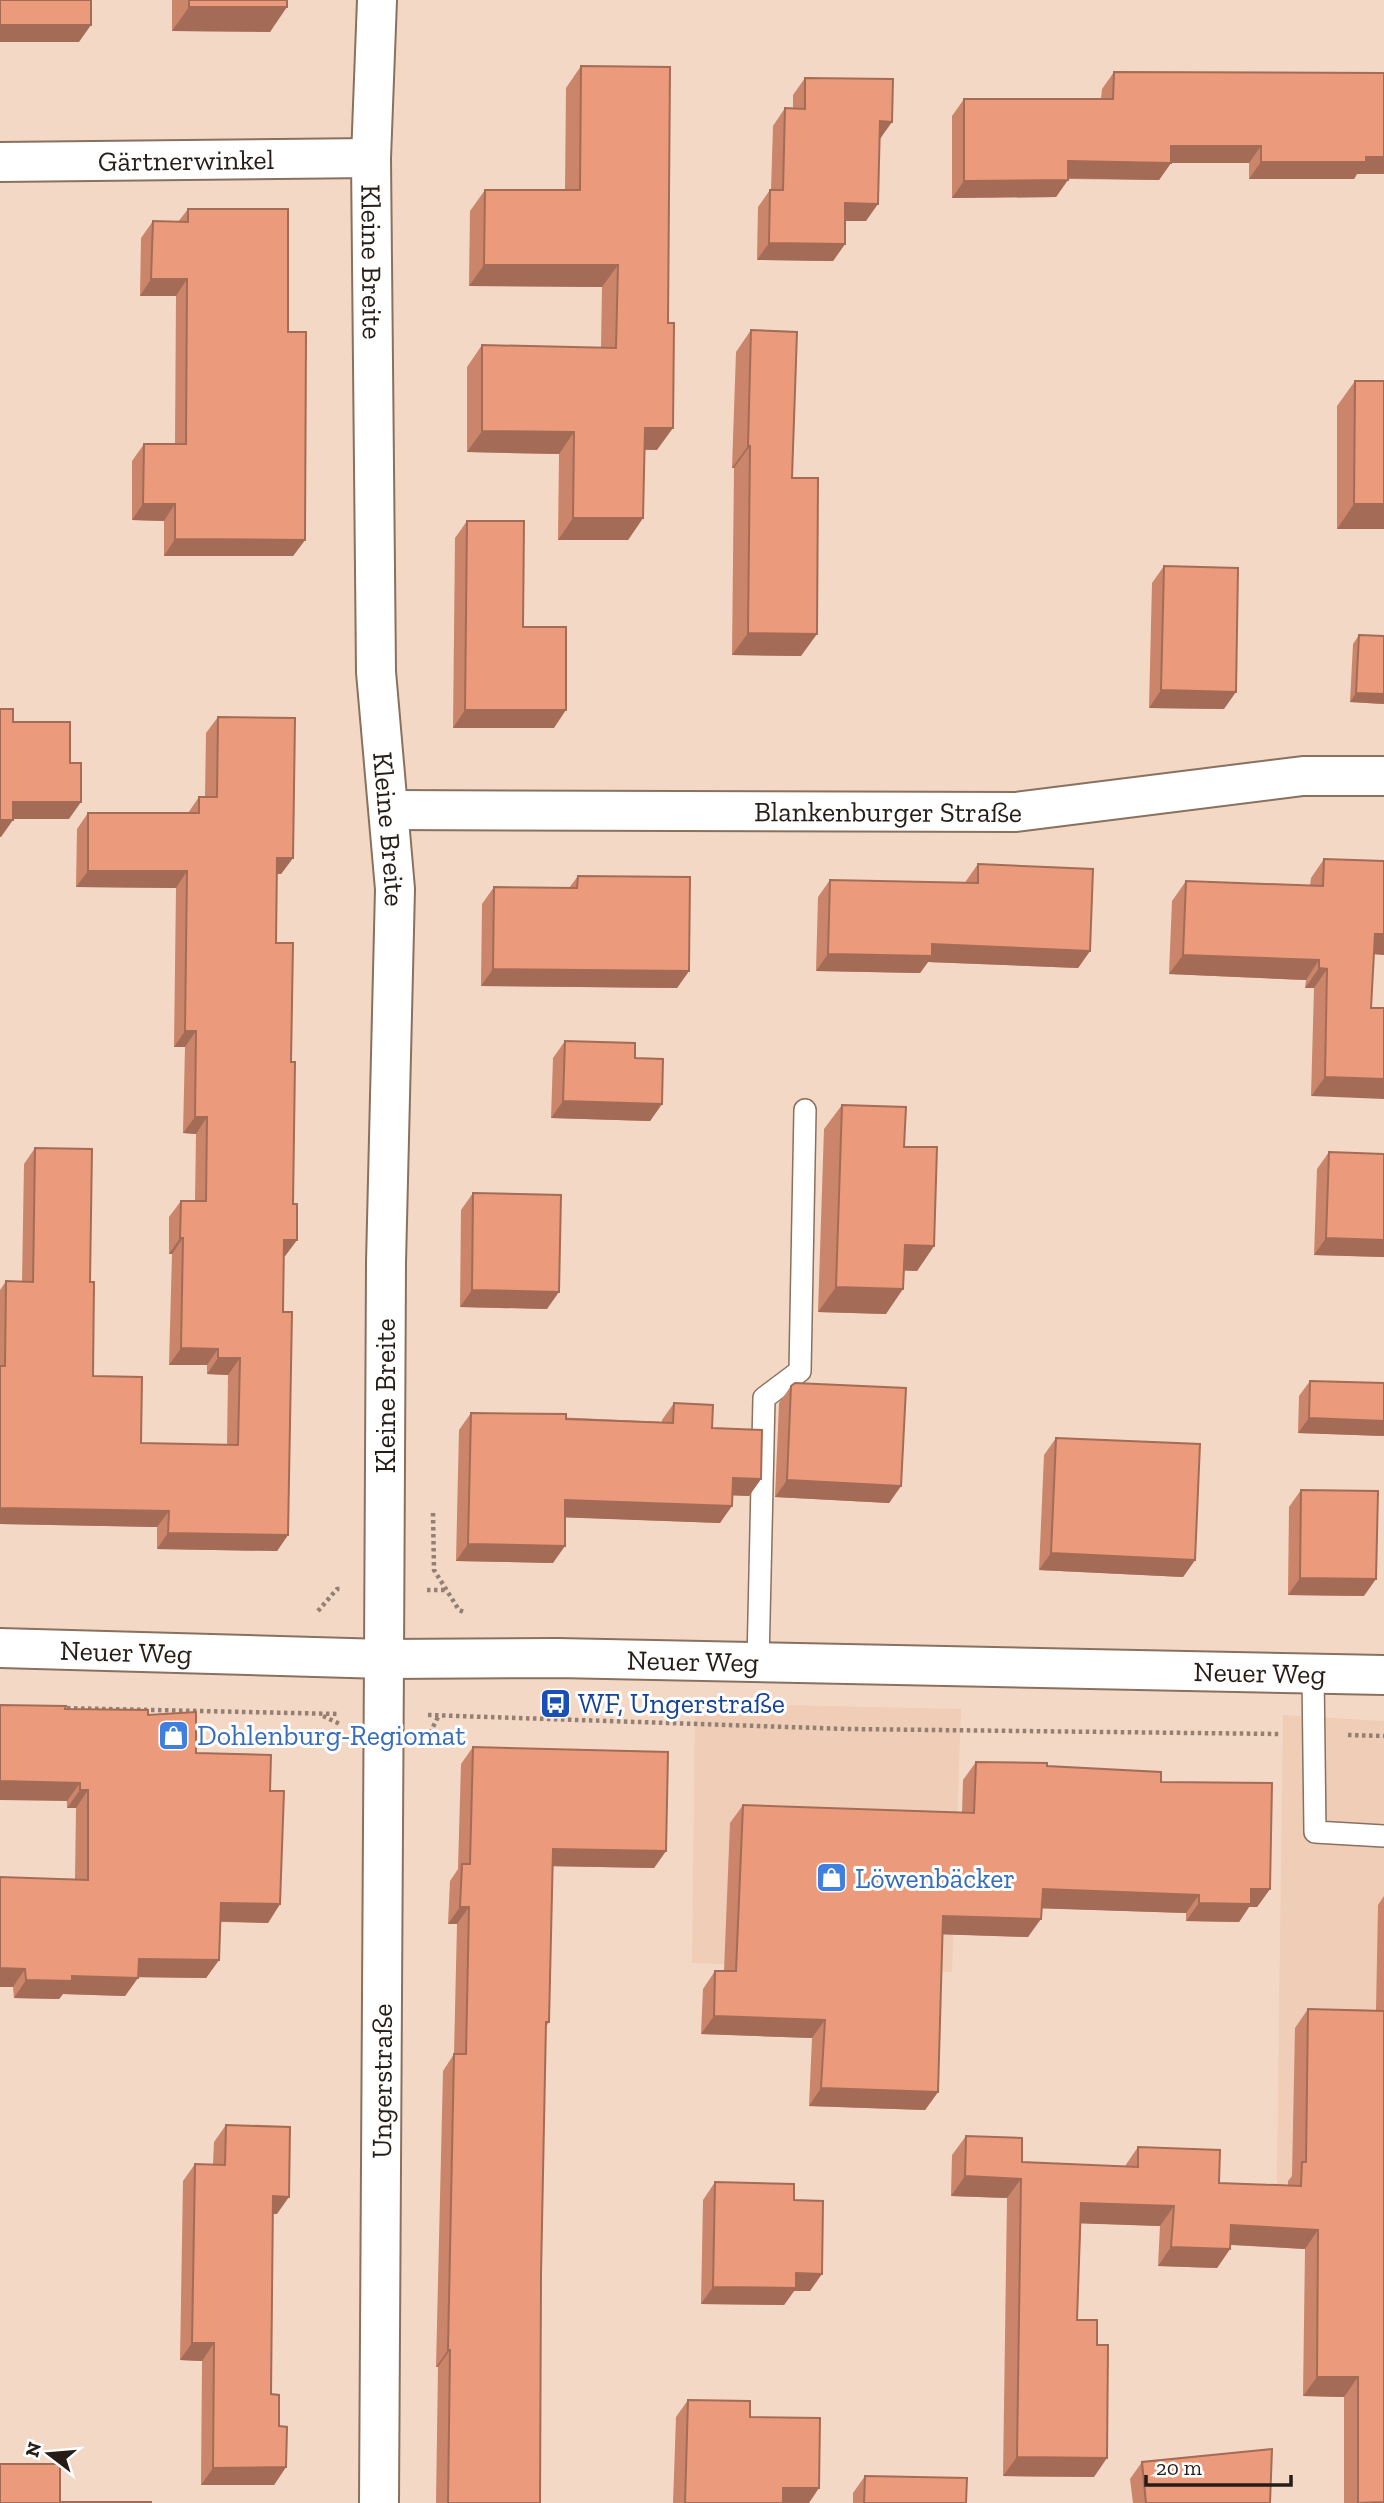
<svg xmlns="http://www.w3.org/2000/svg" width="1384" height="2503" font-family="'Zilla Slab',serif">
<style>
.built{fill:#f0cdb7}
.lines{fill:none;stroke-linecap:round;stroke-linejoin:round}
.service-casing{stroke:#89705f;stroke-width:24}
.minor-casing{stroke:#89705f;stroke-width:42}
.tertiary-casing{stroke:#89705f;stroke-width:42}
.primary-casing{stroke:#89705f;stroke-width:42}
.path{stroke:#938073;stroke-width:4.5;stroke-dasharray:3.5 3.5;stroke-linecap:butt}
.service{stroke:#fff;stroke-width:21}
.minor{stroke:#fff;stroke-width:38}
.tertiary{stroke:#fff;stroke-width:38}
.primary{stroke:#fff;stroke-width:38}
.wall{fill:#ca856a}
.shaded-wall{fill:#a46c56}
.building{fill:#eb9b7b;stroke:#a46c56;stroke-width:2}
.labels{text-anchor:middle;dominant-baseline:central;stroke-width:6;stroke-linejoin:round;paint-order:stroke}
.street-label{font-size:28px;fill:#271d17;stroke:#fff}
.transit-label{font-size:28px;fill:#164399;stroke:#fff;text-anchor:start}
.shop-label{font-size:28px;fill:#366cbe;stroke:#fff;text-anchor:start}
</style>
<rect width="100%" height="100%" fill="#f4d8c6"/>
<!-- built -->
<g class="built">
<polygon points="695,1703 961,1709 952,1972 692,1963"/>
<polygon points="1283,1715 1384,1721 1384,2245 1276,2245"/>
</g>
<g class="lines">
<defs>
<g id="service">
<polyline points="758,1662 764,1398 800,1371 805,1110"/>
<polyline points="1313,1674 1315,1832 1384,1836"/>
</g>
<g id="minor">
<path id="s1" d="M0 162 371 158"/>
<path id="s2" d="M389 810 1016 812 1303 776H1384"/>
<path id="s3" d="M379 2503 384 1659"/>
</g>
<g id="tertiary">
<path id="s4" d="M377 0 371 158 376 672 395 889 386 1263 384 1659"/>
</g>
<g id="primary">
<path id="s5" d="M0 1648 384 1659 557 1658 1384 1675"/>
</g>
</defs>
<!-- service casing -->
<use href="#service" class="service-casing"/>
<!-- minor casing -->
<use href="#minor" class="minor-casing"/>
<!-- tertiary casing -->
<use href="#tertiary" class="tertiary-casing"/>
<!-- primary casing -->
<use href="#primary" class="primary-casing"/>
<!-- path -->
<g class="path">
<polyline points="433,1513 434,1570 459,1610 464,1612"/>
<polyline points="427,1590 446,1590"/>
<polyline points="318,1611 337,1589 341,1589"/>
<polyline points="60,1708 339,1714"/>
<polyline points="428,1715 848,1729 1280,1734"/>
<polyline points="323,1716 340,1724"/>
<polyline points="430,1733 439,1715"/>
<polyline points="1348,1735 1384,1736"/>
</g>
<!-- service -->
<use href="#service" class="service"/>
<!-- minor -->
<use href="#minor" class="minor"/>
<!-- tertiary -->
<use href="#tertiary" class="tertiary"/>
<!-- primary -->
<use href="#primary" class="primary"/>
</g>
<!-- wall -->
<g class="wall">
<polygon points="172,0 287,0 270,32 172,31"/>
<polygon points="581,66 657,450 644,450 643,518 628,540 558,540 559,454 467,452 467,367 482,345 601,348 602,287 469,286 470,211 485,190 565,190 566,88"/>
<polygon points="1114,72 1357,174 1354,179 1249,179 1249,163 1171,163 1159,180 1068,179 1056,197 952,198 952,116 964,99 1101,99 1102,89"/>
<polygon points="805,78 880,139 866,221 845,221 845,244 833,261 757,260 758,207 770,190 771,190 773,126 785,108 793,109 793,95"/>
<polygon points="188,209 288,332 305,540 293,556 164,556 164,521 132,520 132,461 144,444 175,444 176,296 140,296 141,238 153,221 178,222"/>
<polygon points="751,330 792,478 801,656 732,655 734,468 732,468 736,352"/>
<polygon points="1355,381 1384,529 1337,529 1337,406"/>
<polygon points="467,521 523,627 554,728 453,728 455,538"/>
<polygon points="1164,566 1224,709 1149,708 1152,583"/>
<polygon points="1359,635 1384,704 1350,702 1353,644"/>
<polygon points="218,717 293,858 281,874 276,874 276,943 291,1062 293,1204 297,1240 285,1256 284,1256 283,1312 288,1535 277,1551 157,1549 157,1527 0,1524 0,1290 6,1281 22,1282 24,1164 35,1148 90,1282 93,1376 141,1443 227,1445 228,1375 207,1374 207,1365 169,1365 172,1254 169,1254 169,1217 181,1201 195,1201 196,1134 183,1133 185,1047 174,1047 176,888 76,887 77,829 88,813 188,813 199,797 205,797 206,733"/>
<polygon points="1324,859 1384,861 1384,955 1374,954 1371,1008 1384,1008 1311,1096 1314,988 1305,988 1306,980 1169,974 1172,901 1186,881 1310,886 1311,878"/>
<polygon points="978,864 1090,951 1078,968 928,962 920,973 816,971 818,897 830,880 966,883 966,881"/>
<polygon points="578,876 689,971 677,988 481,986 482,904 494,887 569,888"/>
<polygon points="565,1041 635,1058 662,1104 650,1121 551,1118 553,1058"/>
<polygon points="842,1105 904,1147 934,1246 917,1271 904,1270 886,1314 818,1312 824,1129"/>
<polygon points="1329,1152 1384,1154 1384,1257 1314,1255 1317,1169"/>
<polygon points="473,1193 547,1309 460,1307 461,1210"/>
<polygon points="1310,1381 1384,1383 1384,1436 1298,1433 1299,1396"/>
<polygon points="791,1386 901,1486 889,1503 775,1497 779,1403"/>
<polygon points="674,1403 712,1428 761,1479 749,1496 732,1495 720,1523 565,1517 553,1563 456,1561 459,1430 471,1413 662,1422 662,1420"/>
<polygon points="1056,1438 1195,1560 1183,1577 1039,1570 1044,1455"/>
<polygon points="1301,1490 1364,1596 1288,1595 1289,1507"/>
<polygon points="65,1709 148,1715 196,1753 270,1791 280,1904 268,1923 220,1922 219,1960 206,1978 138,1977 125,1996 63,1994 59,1999 14,1998 13,1987 0,1987 0,1877 75,1880 76,1808 67,1808"/>
<polygon points="473,1747 666,1851 654,1868 553,1866 549,2022 546,2027 541,2275 540,2503 436,2503 438,2367 436,2367 443,2071 454,2054 457,1924 448,1924 450,1881 458,1869 461,1764"/>
<polygon points="976,1762 1047,1766 1161,1782 1270,1889 1257,1907 1249,1907 1239,1922 1186,1921 1186,1913 1041,1908 1028,1937 942,1934 938,2092 925,2110 809,2106 812,2038 701,2034 703,1989 715,1971 724,1971 730,1823 743,1805 962,1813 963,1780"/>
<polygon points="1384,1896 1384,2503 1344,2503 1344,2397 1303,2396 1305,2249 1231,2245 1230,2249 1217,2268 1158,2266 1160,2226 1081,2223 1077,2320 1097,2345 1094,2477 1003,2476 1007,2198 951,2196 952,2155 966,2136 1022,2162 1125,2166 1138,2147 1219,2183 1288,2185 1288,2181 1292,2176 1295,2028 1308,2009 1376,2010 1378,1905"/>
<polygon points="226,2125 277,2214 273,2214 271,2394 286,2467 274,2485 201,2485 202,2361 180,2360 183,2181 195,2164 213,2164 214,2142"/>
<polygon points="715,2182 794,2200 810,2291 794,2291 784,2305 701,2304 703,2200"/>
<polygon points="688,2400 750,2417 809,2503 673,2503 676,2417"/>
<polygon points="1142,2462 1270,2503 1133,2503 1130,2479"/>
<polygon points="865,2476 966,2503 853,2503 853,2493"/>
</g>
<!-- shaded-wall -->
<g class="shaded-wall">
<polygon points="189,7 287,7 270,32 172,31"/>
<polygon points="0,25 91,25 79,42 0,42"/>
<polygon points="880,121 892,122 880,139"/>
<polygon points="1171,146 1261,146 1249,163 1171,163 1159,180 1056,178 1068,161"/>
<polygon points="1366,157 1384,157 1384,174 1357,174 1354,179 1249,179 1261,162"/>
<polygon points="1068,180 1056,197 952,198 964,181"/>
<polygon points="845,203 878,204 866,221 833,221"/>
<polygon points="769,243 845,244 833,261 757,260"/>
<polygon points="484,265 618,265 602,287 469,286"/>
<polygon points="151,279 187,279 176,296 140,296"/>
<polygon points="645,428 673,428 657,450 629,449"/>
<polygon points="482,431 574,432 559,454 467,452"/>
<polygon points="748,446 750,446 734,468 732,468"/>
<polygon points="143,504 175,504 164,521 132,520"/>
<polygon points="1354,504 1384,504 1384,529 1337,529"/>
<polygon points="573,518 643,518 628,540 558,540"/>
<polygon points="175,539 305,540 293,556 164,556"/>
<polygon points="748,633 817,634 801,656 732,655"/>
<polygon points="1161,690 1236,692 1224,709 1149,708"/>
<polygon points="1356,693 1384,694 1384,704 1350,702"/>
<polygon points="465,710 566,710 554,728 453,728"/>
<polygon points="13,802 81,802 69,819 1,819"/>
<polygon points="0,820 13,820 1,837 0,837"/>
<polygon points="277,858 293,858 281,874 265,874"/>
<polygon points="88,871 187,871 176,888 76,887"/>
<polygon points="1375,934 1384,934 1384,955 1361,953"/>
<polygon points="932,944 1090,951 1078,968 928,962 920,973 816,971 828,954"/>
<polygon points="1183,955 1319,960 1306,980 1169,974"/>
<polygon points="1319,968 1327,969 1314,988 1305,988"/>
<polygon points="493,969 689,971 677,988 481,986"/>
<polygon points="185,1031 196,1031 185,1047 174,1047"/>
<polygon points="1325,1077 1384,1079 1384,1099 1311,1096"/>
<polygon points="563,1101 662,1104 650,1121 551,1118"/>
<polygon points="195,1117 207,1117 196,1134 183,1133"/>
<polygon points="180,1238 183,1238 172,1254 169,1254"/>
<polygon points="1326,1238 1384,1240 1384,1257 1314,1255"/>
<polygon points="284,1240 297,1240 285,1256 273,1256"/>
<polygon points="905,1245 934,1246 917,1271 888,1270"/>
<polygon points="836,1287 903,1289 886,1314 818,1312"/>
<polygon points="472,1290 559,1292 547,1309 460,1307"/>
<polygon points="181,1348 218,1349 207,1365 169,1365"/>
<polygon points="218,1358 240,1358 228,1375 207,1374"/>
<polygon points="1309,1418 1384,1421 1384,1436 1298,1433"/>
<polygon points="733,1478 761,1479 749,1496 721,1495"/>
<polygon points="787,1480 901,1486 889,1503 775,1497"/>
<polygon points="565,1500 732,1506 720,1523 553,1517"/>
<polygon points="0,1508 169,1511 157,1527 0,1524"/>
<polygon points="168,1533 288,1535 277,1551 157,1549"/>
<polygon points="468,1544 565,1546 553,1563 456,1561"/>
<polygon points="1051,1553 1195,1560 1183,1577 1039,1570"/>
<polygon points="1300,1578 1376,1579 1364,1596 1288,1595"/>
<polygon points="0,1781 80,1783 67,1801 0,1800"/>
<polygon points="80,1790 88,1790 76,1808 67,1808"/>
<polygon points="553,1849 666,1851 654,1868 541,1866"/>
<polygon points="1043,1889 1199,1895 1186,1913 1030,1908"/>
<polygon points="1251,1889 1270,1889 1257,1907 1249,1907 1239,1922 1186,1921 1199,1903"/>
<polygon points="221,1903 280,1904 268,1923 208,1921"/>
<polygon points="460,1907 469,1907 457,1924 448,1924"/>
<polygon points="943,1916 1041,1919 1028,1937 930,1934"/>
<polygon points="139,1959 219,1960 206,1978 126,1977"/>
<polygon points="0,1968 25,1969 13,1987 0,1987"/>
<polygon points="72,1976 138,1978 125,1996 63,1994 59,1999 14,1998 26,1980"/>
<polygon points="714,2016 825,2020 812,2038 701,2034"/>
<polygon points="821,2088 938,2092 925,2110 809,2106"/>
<polygon points="965,2176 1021,2179 1007,2198 951,2196"/>
<polygon points="273,2196 289,2197 277,2214 261,2214"/>
<polygon points="1081,2203 1174,2206 1160,2226 1068,2223"/>
<polygon points="1231,2225 1318,2230 1305,2249 1218,2244"/>
<polygon points="1171,2247 1230,2249 1217,2268 1158,2266"/>
<polygon points="796,2273 822,2274 810,2291 794,2291 784,2305 701,2304 713,2287"/>
<polygon points="192,2343 214,2343 202,2361 180,2360"/>
<polygon points="448,2350 450,2350 438,2367 436,2367"/>
<polygon points="1317,2377 1358,2377 1344,2397 1303,2396"/>
<polygon points="1017,2457 1107,2458 1094,2477 1003,2476"/>
<polygon points="286,2467 274,2485 201,2485 213,2468"/>
<polygon points="783,2488 819,2488 809,2503 772,2503"/>
</g>
<!-- building -->
<g class="building">
<rect x="0" y="0" width="91" height="25"/>
<rect x="189" y="0" width="98" height="7"/>
<polygon points="581,66 670,67 668,323 674,323 673,428 645,428 643,518 573,518 574,432 482,431 482,345 616,348 618,265 484,265 485,190 580,190"/>
<polygon points="1114,72 1384,73 1384,157 1366,157 1366,162 1261,162 1261,146 1171,146 1171,163 1068,161 1068,180 964,181 964,99 1113,99"/>
<polygon points="805,78 893,79 892,122 880,121 878,204 845,203 845,244 769,243 770,190 783,190 785,108 805,109"/>
<polygon points="188,209 288,209 288,332 306,332 305,540 175,539 175,504 143,504 144,444 186,444 187,279 151,279 153,221 188,222"/>
<polygon points="751,330 797,332 792,478 818,478 817,634 748,633 750,446 748,446"/>
<polygon points="1355,381 1384,381 1384,504 1354,504"/>
<polygon points="467,521 524,521 523,627 566,627 566,710 465,710"/>
<polygon points="1164,566 1238,568 1236,692 1161,690"/>
<polygon points="1359,635 1384,636 1384,694 1356,693"/>
<polygon points="0,709 13,709 13,722 70,722 70,763 81,763 81,802 13,802 13,820 0,820"/>
<polygon points="218,717 295,718 293,858 277,858 276,943 293,943 291,1062 295,1062 293,1204 297,1204 297,1240 284,1240 283,1312 292,1312 288,1535 168,1533 169,1511 0,1508 0,1366 5,1366 6,1281 33,1282 35,1148 92,1149 90,1282 94,1282 93,1376 142,1377 141,1443 238,1445 240,1358 218,1358 218,1349 181,1348 183,1238 180,1238 181,1201 206,1201 207,1117 195,1117 196,1031 185,1031 187,871 88,871 88,813 199,813 199,797 217,797"/>
<polygon points="1324,859 1384,861 1384,934 1375,934 1371,1008 1384,1008 1384,1079 1325,1077 1327,969 1319,968 1319,960 1183,955 1186,881 1323,886"/>
<polygon points="978,864 1093,869 1090,951 932,944 932,956 828,954 830,880 978,883"/>
<polygon points="578,876 690,877 689,971 493,969 494,887 577,888"/>
<polygon points="565,1041 635,1043 635,1058 663,1059 662,1104 563,1101"/>
<polygon points="842,1105 906,1107 904,1147 937,1147 934,1246 905,1245 903,1289 836,1287"/>
<polygon points="1329,1152 1384,1154 1384,1240 1326,1238"/>
<polygon points="473,1193 561,1195 559,1292 472,1290"/>
<polygon points="1310,1381 1384,1383 1384,1421 1309,1418"/>
<polygon points="795,1383 906,1388 901,1486 787,1480 791,1386"/>
<polygon points="674,1403 713,1405 712,1428 762,1430 761,1479 733,1478 732,1506 565,1500 565,1546 468,1544 471,1413 566,1414 566,1419 673,1423"/>
<polygon points="1056,1438 1200,1444 1195,1560 1051,1553"/>
<polygon points="1301,1490 1378,1491 1376,1579 1300,1578"/>
<polygon points="0,1705 66,1706 65,1709 148,1710 148,1715 196,1712 196,1753 271,1755 270,1791 284,1791 280,1904 221,1903 219,1960 139,1959 138,1978 72,1976 72,1981 26,1980 25,1969 0,1968 0,1877 88,1880 88,1790 80,1790 80,1783 0,1781"/>
<polygon points="473,1747 668,1752 666,1851 553,1849 549,2022 546,2022 541,2275 540,2503 448,2503 450,2350 448,2350 454,2054 466,2054 469,1907 460,1907 462,1864 470,1864"/>
<polygon points="976,1762 1047,1763 1047,1766 1161,1772 1161,1782 1272,1783 1270,1889 1251,1889 1251,1904 1199,1903 1199,1895 1043,1889 1041,1919 943,1916 938,2092 821,2088 825,2020 714,2016 715,1971 736,1971 743,1805 974,1813"/>
<polygon points="1308,2009 1384,2011 1384,2502 1358,2503 1358,2377 1317,2377 1318,2230 1231,2225 1230,2249 1171,2247 1174,2206 1081,2203 1077,2320 1097,2320 1097,2345 1108,2345 1107,2458 1017,2457 1021,2179 965,2176 966,2136 1022,2138 1022,2162 1138,2167 1138,2147 1220,2150 1219,2183 1301,2186 1302,2162 1306,2162"/>
<polygon points="226,2125 290,2127 289,2197 273,2196 271,2394 279,2395 279,2426 287,2427 286,2467 213,2468 214,2343 192,2343 195,2164 225,2165"/>
<polygon points="715,2182 794,2184 794,2200 823,2201 822,2274 796,2273 796,2288 713,2287"/>
<polygon points="688,2400 750,2401 750,2417 820,2418 819,2488 783,2488 783,2503 685,2503"/>
<polygon points="1272,2449 1270,2503 1146,2503 1142,2462"/>
<polygon points="0,2464 60,2464 60,2502 151,2502 151,2503 0,2503"/>
<polygon points="865,2476 967,2478 966,2503 864,2503"/>
</g>
<!-- icons -->
<defs>
<symbol id="bus-square" viewBox="-11 -11 22 22"><rect x="-9" y="-9" width="18" height="18" rx="4" fill="#1a4fb4" stroke="#fff"/><path d="M-5-6H5V4H4V6H2V4H-2V6H-4V4H-5ZM-3.5-4V0h7V-4ZM-3.5 1.2v1.5H-2V1.2ZM2 1.2v1.5H3.5V1.2Z" fill="#fff"/></symbol>
<symbol id="shop-square" viewBox="-11 -11 22 22"><rect x="-9" y="-9" width="18" height="18" rx="4" fill="#3f7fe0" stroke="#fff"/><path d="M-5-2.5h2.3a2.7 3.5 0 0 1 5.4 0H5L5.5 6h-11ZM-1.5-2.5h3a1.5 2.3 0 0 0-3 0Z" fill="#fff"/></symbol>
</defs>
<g fill-rule="evenodd">
<use href="#bus-square" x="538" y="1686" width="35" height="35"/>
<use href="#shop-square" x="156" y="1718" width="35" height="35"/>
<use href="#shop-square" x="814" y="1860" width="35" height="35"/>
</g>
<g class="labels">
<!-- street labels -->
<g class="street-label">
<text stroke="none"><textPath href="#s1" startOffset="186">Gärtnerwinkel</textPath></text>
<text stroke="none"><textPath href="#s4" startOffset="262">Kleine Breite</textPath></text>
<text stroke="none"><textPath href="#s2" startOffset="499">Blankenburger Straße</textPath></text>
<text stroke="none"><textPath href="#s4" startOffset="830">Kleine Breite</textPath></text>
<text transform="translate(385 1396) rotate(-90)">Kleine Breite</text>
<text stroke="none"><textPath href="#s5" startOffset="126">Neuer Weg</textPath></text>
<text stroke="none"><textPath href="#s5" startOffset="693">Neuer Weg</textPath></text>
<text stroke="none"><textPath href="#s5" startOffset="1260">Neuer Weg</textPath></text>
<text stroke="none"><textPath href="#s3" startOffset="422">Ungerstraße</textPath></text>
</g>
<!-- transit labels -->
<g class="transit-label">
<text x="578" y="1703">WF, Ungerstraße</text>
</g>
<!-- shop labels -->
<g class="shop-label">
<text x="197" y="1735">Dohlenburg-Regiomat</text>
<text x="855" y="1878">Löwenbäcker</text>
</g>
</g>
<!-- north arrow -->
<g transform="translate(49 2454) rotate(286)" stroke="#ffffff" stroke-width="5" paint-order="stroke">
<path d="M0-5L12 26L0 18L-12 26Z" fill="#271d17"/>
<text y="-10" font-size="19" font-weight="bold" text-anchor="middle" fill="#271d17">N</text>
</g>
<!-- scale -->
<path d="M1146 2475v10h145v-10" fill="none" stroke="#271d17" stroke-width="3.5"/>
<text x="1156" y="2475" font-size="21" fill="#271d17" stroke="#ffffff" stroke-width="5" paint-order="stroke">20 m</text>
</svg>
